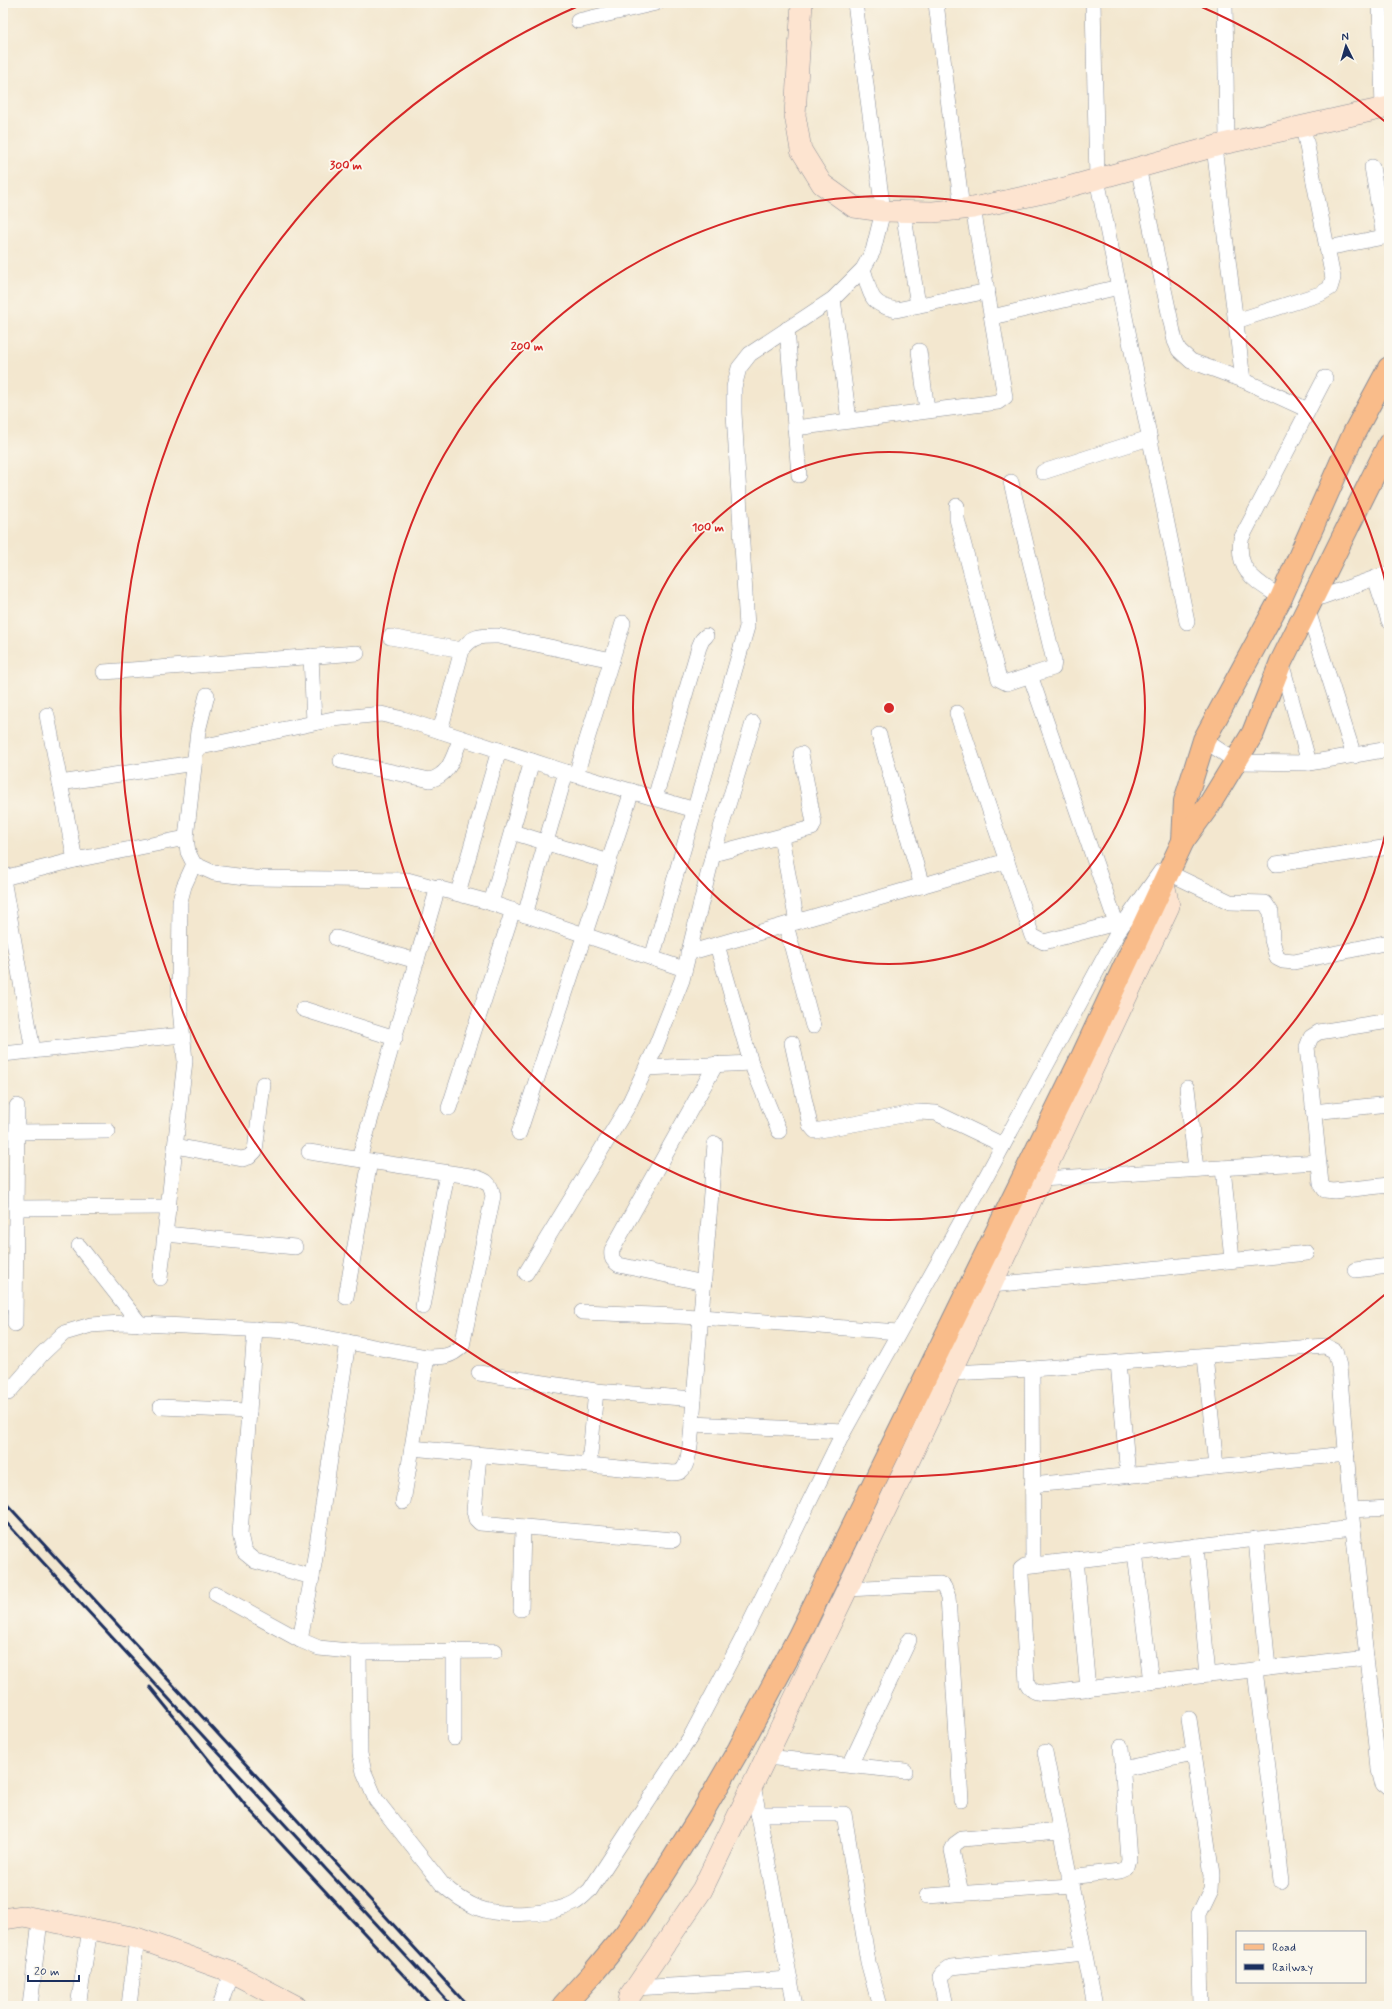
<svg xmlns="http://www.w3.org/2000/svg" width="1392" height="2009" font-family="Mynerve,sans-serif">
<style>
.lines{fill:none;stroke-linecap:round;stroke-linejoin:round}
.street-casing{stroke:#878b96;stroke-width:16}
.secondary-casing{stroke:#878b96;stroke-width:22}
.primary-casing{stroke:#878b96;stroke-width:24}
.street{stroke:#fff;stroke-width:15}
.secondary{stroke:#fde4d0;stroke-width:21}
.primary{stroke:#f9bc8a;stroke-width:22}
.rail{stroke:#1b2f5e;stroke-width:3}
.ring{fill:none;stroke:#d62828;stroke-width:2}
.centre{fill:#d62828;stroke:#fbf7ec;stroke-width:2}
.ring-label{font-size:12px;text-anchor:middle;font-weight:bold;fill:#d62828;stroke:#fbf7ec;stroke-width:4;stroke-linejoin:round;paint-order:stroke}
</style>
<rect width="100%" height="100%" fill="#fbf7ec"/>
<filter id="ink" filterUnits="userSpaceOnUse"><feTurbulence type="fractalNoise" baseFrequency=".025" numOctaves="2"/><feDisplacementMap in="SourceGraphic" scale="8" xChannelSelector="R" yChannelSelector="G"/><feConvolveMatrix kernelMatrix="1 2 1 2 8 2 1 2 1" color-interpolation-filters="sRGB"/></filter>
<filter id="wash" filterUnits="userSpaceOnUse"><feTurbulence type="fractalNoise" baseFrequency=".012" numOctaves="4" result="noise"/><feDisplacementMap in="SourceGraphic" scale="16" xChannelSelector="R" yChannelSelector="G"/><feGaussianBlur stdDeviation="0.9" result="paint"/><feColorMatrix in="noise" values="0 0 0 0 0 0 0 0 0 0 0 0 0 0 0 0 0 1.4 0 .05"/><feComposite in="paint" operator="in"/></filter>
<g filter="url(#wash)">
<rect width="100%" height="100%" fill="#f3e7cf"/>
</g>
<g filter="url(#ink)">
<g class="lines">
<defs>
<g id="street">
<polyline points="936,3 962,209"/>
<polyline points="1093,3 1097,179 1187,622"/>
<polyline points="1225,3 1227,143"/>
<polyline points="1380,3 1383,108"/>
<polyline points="578,21 656,3"/>
<polyline points="1214,147 1243,380"/>
<polyline points="1138,167 1175,341 1179,350 1191,361 1243,380 1308,410"/>
<polyline points="1372,167 1384,237"/>
<polyline points="903,211 918,305"/>
<polyline points="1327,248 1389,236"/>
<path d="M863 269C871 293 868 304 896 310L988 291"/>
<polyline points="833,299 849,420"/>
<polyline points="992,317 1119,287"/>
<polyline points="1236,321 1320,294 1330,288 1333,278 1303,126"/>
<polyline points="787,329 799,475"/>
<polyline points="919,351 927,410"/>
<polyline points="795,428 998,402 1005,397 973,208"/>
<polyline points="1043,472 1149,438"/>
<polyline points="957,506 957,519 999,679 1007,683 1053,668 1054,661 1011,482"/>
<polyline points="1375,578 1389,621"/>
<path d="M1281 598C1257 581 1236 573 1241 539L1325 378"/>
<polyline points="1313,600 1389,573"/>
<polyline points="1308,611 1354,756"/>
<polyline points="390,637 462,650"/>
<polyline points="311,656 314,722"/>
<polyline points="1281,662 1309,763"/>
<polyline points="104,672 357,653"/>
<polyline points="1030,675 1119,931"/>
<polyline points="207,695 198,731 186,838 188,852 194,864 214,873 254,878 407,880 485,901 684,969"/>
<polyline points="957,713 1032,936 1044,942 1116,923"/>
<polyline points="47,715 75,860"/>
<path d="M440 731 462 650C473 635 480 636 498 636L612 660"/>
<polyline points="879,735 922,886"/>
<polyline points="1204,740 1237,762 1309,763 1389,749"/>
<polyline points="196,748 333,719 381,714 403,719 566,772 695,810"/>
<path d="M341 761 430 780C451 774 453 756 461 738"/>
<polyline points="576,775 623,623"/>
<polyline points="60,783 194,763"/>
<polyline points="655,798 699,647 702,640 706,636"/>
<polyline points="512,832 609,862"/>
<polyline points="781,837 797,922"/>
<polyline points="713,854 812,828 814,823 801,754"/>
<polyline points="1276,864 1389,847"/>
<polyline points="1169,873 1230,902 1265,903 1271,912 1272,940 1277,958 1283,961 1294,962 1389,942"/>
<polyline points="3,878 75,860 186,838"/>
<polyline points="3,879 33,1051"/>
<polyline points="458,893 499,750"/>
<polyline points="491,903 532,761"/>
<polyline points="525,915 566,772"/>
<polyline points="786,925 813,1026"/>
<polyline points="336,938 417,961"/>
<polyline points="717,945 751,1063 779,1131"/>
<polyline points="688,953 1007,861"/>
<polyline points="652,958 747,627 734,413 734,387 739,368 750,354 833,299 863,269 873,251 883,211 855,3"/>
<polyline points="303,1009 395,1038"/>
<polyline points="1389,1021 1319,1032 1311,1037 1307,1047 1321,1184 1325,1190 1334,1191 1389,1185"/>
<polyline points="792,1043 810,1125 815,1131 919,1112 936,1113 1003,1145"/>
<polyline points="3,1054 182,1035"/>
<polyline points="647,1068 751,1063"/>
<polyline points="1187,1088 1196,1169"/>
<polyline points="449,1108 513,910"/>
<polyline points="1313,1112 1389,1104"/>
<polyline points="17,1132 108,1131"/>
<polyline points="519,1133 632,791"/>
<polyline points="176,1146 242,1159 249,1157 255,1151 263,1084"/>
<polyline points="359,1159 438,887"/>
<polyline points="1223,1168 1232,1260"/>
<polyline points="1041,1179 1318,1162"/>
<polyline points="16,1208 169,1207"/>
<polyline points="166,1234 295,1247"/>
<polyline points="79,1246 140,1324"/>
<polyline points="1355,1270 1389,1266"/>
<polyline points="526,1273 628,1106 654,1051 682,980 713,854 753,723"/>
<polyline points="160,1278 185,1061 179,998 180,901 184,886 194,864"/>
<path d="M704 1283 619 1265C612 1260 611 1258 612 1250L716 1064"/>
<polyline points="992,1285 1307,1253"/>
<polyline points="346,1297 370,1161"/>
<polyline points="423,1307 447,1173"/>
<polyline points="582,1312 701,1317 898,1332"/>
<polyline points="15,1324 17,1106"/>
<polyline points="255,1329 240,1534 244,1552 255,1561 312,1577"/>
<polyline points="1205,1356 1216,1467"/>
<polyline points="1118,1362 1128,1476"/>
<polyline points="1032,1369 1033,1564"/>
<polyline points="479,1373 596,1391 694,1399"/>
<polyline points="951,1373 1032,1369 1312,1347 1325,1346 1335,1351 1339,1366 1351,1510 1379,1767 1383,1783 1389,1788"/>
<path d="M8 1393 42 1354 64 1333 91 1325 122 1323 290 1331 427 1357C443 1357 451 1357 462 1346L493 1196C490 1180 484 1180 470 1176L309 1152"/>
<polyline points="161,1407 249,1411"/>
<polyline points="692,1424 844,1431"/>
<path d="M412 1448 672 1473C675 1473 679 1473 681 1471 690 1465 691 1434 692 1424L715 1144"/>
<polyline points="479,1455 474,1511 476,1519 480,1523 673,1540"/>
<polyline points="589,1465 596,1391"/>
<polyline points="1032,1485 1347,1454"/>
<polyline points="403,1502 427,1357"/>
<polyline points="1351,1510 1389,1508"/>
<path d="M1353 1528 1025 1566 1021 1569V1575L1027 1683C1032 1693 1038 1693 1049 1693L1367 1657"/>
<polyline points="1256,1539 1268,1668"/>
<polyline points="1196,1546 1208,1675"/>
<polyline points="1135,1553 1151,1682"/>
<polyline points="1076,1559 1088,1689"/>
<polyline points="848,1589 940,1584 944,1587 948,1597 961,1800"/>
<polyline points="216,1594 300,1640 319,1648 359,1652 495,1651"/>
<polyline points="521,1609 523,1527"/>
<polyline points="300,1640 312,1577 348,1342"/>
<polyline points="454,1650 454,1738"/>
<path d="M359 1652 360 1754 364 1772 376 1800 442 1884C453 1894 464 1902 478 1908 501 1917 551 1915 574 1903 580 1900 585 1894 590 1890L691 1736 740 1643 844 1431 986 1177 1119 930 1161 871"/>
<polyline points="1255,1670 1281,1881"/>
<polyline points="1189,1719 1212,1875 1211,1889 1199,1914 1201,2006"/>
<polyline points="1045,1752 1095,2006"/>
<polyline points="766,1757 905,1771"/>
<polyline points="850,1765 909,1640"/>
<polyline points="1122,1769 1194,1754"/>
<polyline points="753,1785 795,2006"/>
<polyline points="758,1814 844,1814 868,1962 880,2006"/>
<polyline points="1069,1877 1120,1871 1127,1868 1129,1860 1121,1747"/>
<polyline points="961,1893 952,1850 955,1844 962,1839 1060,1831"/>
<polyline points="927,1896 1071,1886"/>
<polyline points="635,1988 790,1979"/>
<polyline points="30,2006 40,1920"/>
<polyline points="78,2006 90,1929"/>
<polyline points="129,2006 137,1938"/>
<polyline points="220,2006 231,1972"/>
<polyline points="946,2006 940,1977 942,1974 952,1967 1084,1953"/>
</g>
<g id="secondary">
<polyline points="802,3 795,115 801,150 822,184 854,207 883,211 933,212 973,208 1057,190 1227,143 1389,107"/>
<polyline points="3,1919 23,1916 137,1938 231,1972 296,2006"/>
<polyline points="628,2006 630,1996 702,1890 908,1463 1169,906 1164,883"/>
</g>
<g id="primary">
<polyline points="1183,841 1185,801 1204,740 1281,598 1354,433 1389,368"/>
<polyline points="563,2006 593,1973 626,1933 662,1877 699,1818 739,1749 798,1638 1082,1057 1183,841 1209,805 1253,733 1281,662 1389,444"/>
</g>
</defs>
<!-- street casing -->
<use href="#street" class="street-casing"/>
<!-- secondary casing -->
<use href="#secondary" class="secondary-casing"/>
<!-- primary casing -->
<use href="#primary" class="primary-casing"/>
<!-- street -->
<use href="#street" class="street"/>
<!-- secondary -->
<use href="#secondary" class="secondary"/>
<!-- primary -->
<use href="#primary" class="primary"/>
<!-- rail -->
<g class="rail">
<polyline points="3,1500 468,2006"/>
<polyline points="3,1519 452,2006"/>
<polyline points="150,1687 246,1806 432,2006"/>
</g>
</g>
</g>
<!-- distance rings -->
<g class="ring">
<circle cx="889" cy="708" r="256"/>
<path d="M1389 819A512 512 0 1 1 1389 597"/>
<path d="M1388 1292A768 768 0 1 1 583 4M1195 4A768 768 0 0 1 1388 124"/>
</g>
<circle cx="889" cy="708" r="6" class="centre"/>
<g class="ring-label">
<text x="346" y="169">300 m</text>
<text x="527" y="350">200 m</text>
<text x="708" y="531">100 m</text>
</g>
<!-- margin -->
<rect width="1392" height="2009" fill="none" stroke="#fbf7ec" stroke-width="16"/>
<!-- legend -->
<rect x="1236" y="1931" width="130" height="52" fill="#fbf7ec" stroke="#a1a7b3"/>
<rect x="1244" y="1944" width="20" height="6" fill="#f9bc8a" stroke="#a1a7b3"/>
<text x="1272" y="1951" font-size="12" fill="#1b2f5e">Road</text>
<rect x="1244" y="1964" width="20" height="6" fill="#1b2f5e" stroke="#a1a7b3"/>
<text x="1272" y="1971" font-size="12" fill="#1b2f5e">Railway</text>
<!-- north arrow -->
<g transform="translate(1346 46) rotate(355)" stroke="#fbf7ec" stroke-width="3" paint-order="stroke">
<path d="M0-3L7 15L0 10L-7 15Z" fill="#1b2f5e"/>
<text y="-6" font-size="11" font-weight="bold" text-anchor="middle" fill="#1b2f5e">N</text>
</g>
<!-- scale -->
<path d="M28 1975v6h51v-6" fill="none" stroke="#1b2f5e" stroke-width="2"/>
<text x="34" y="1975" font-size="12" fill="#1b2f5e" stroke="#fbf7ec" stroke-width="3" paint-order="stroke">20 m</text>
</svg>
